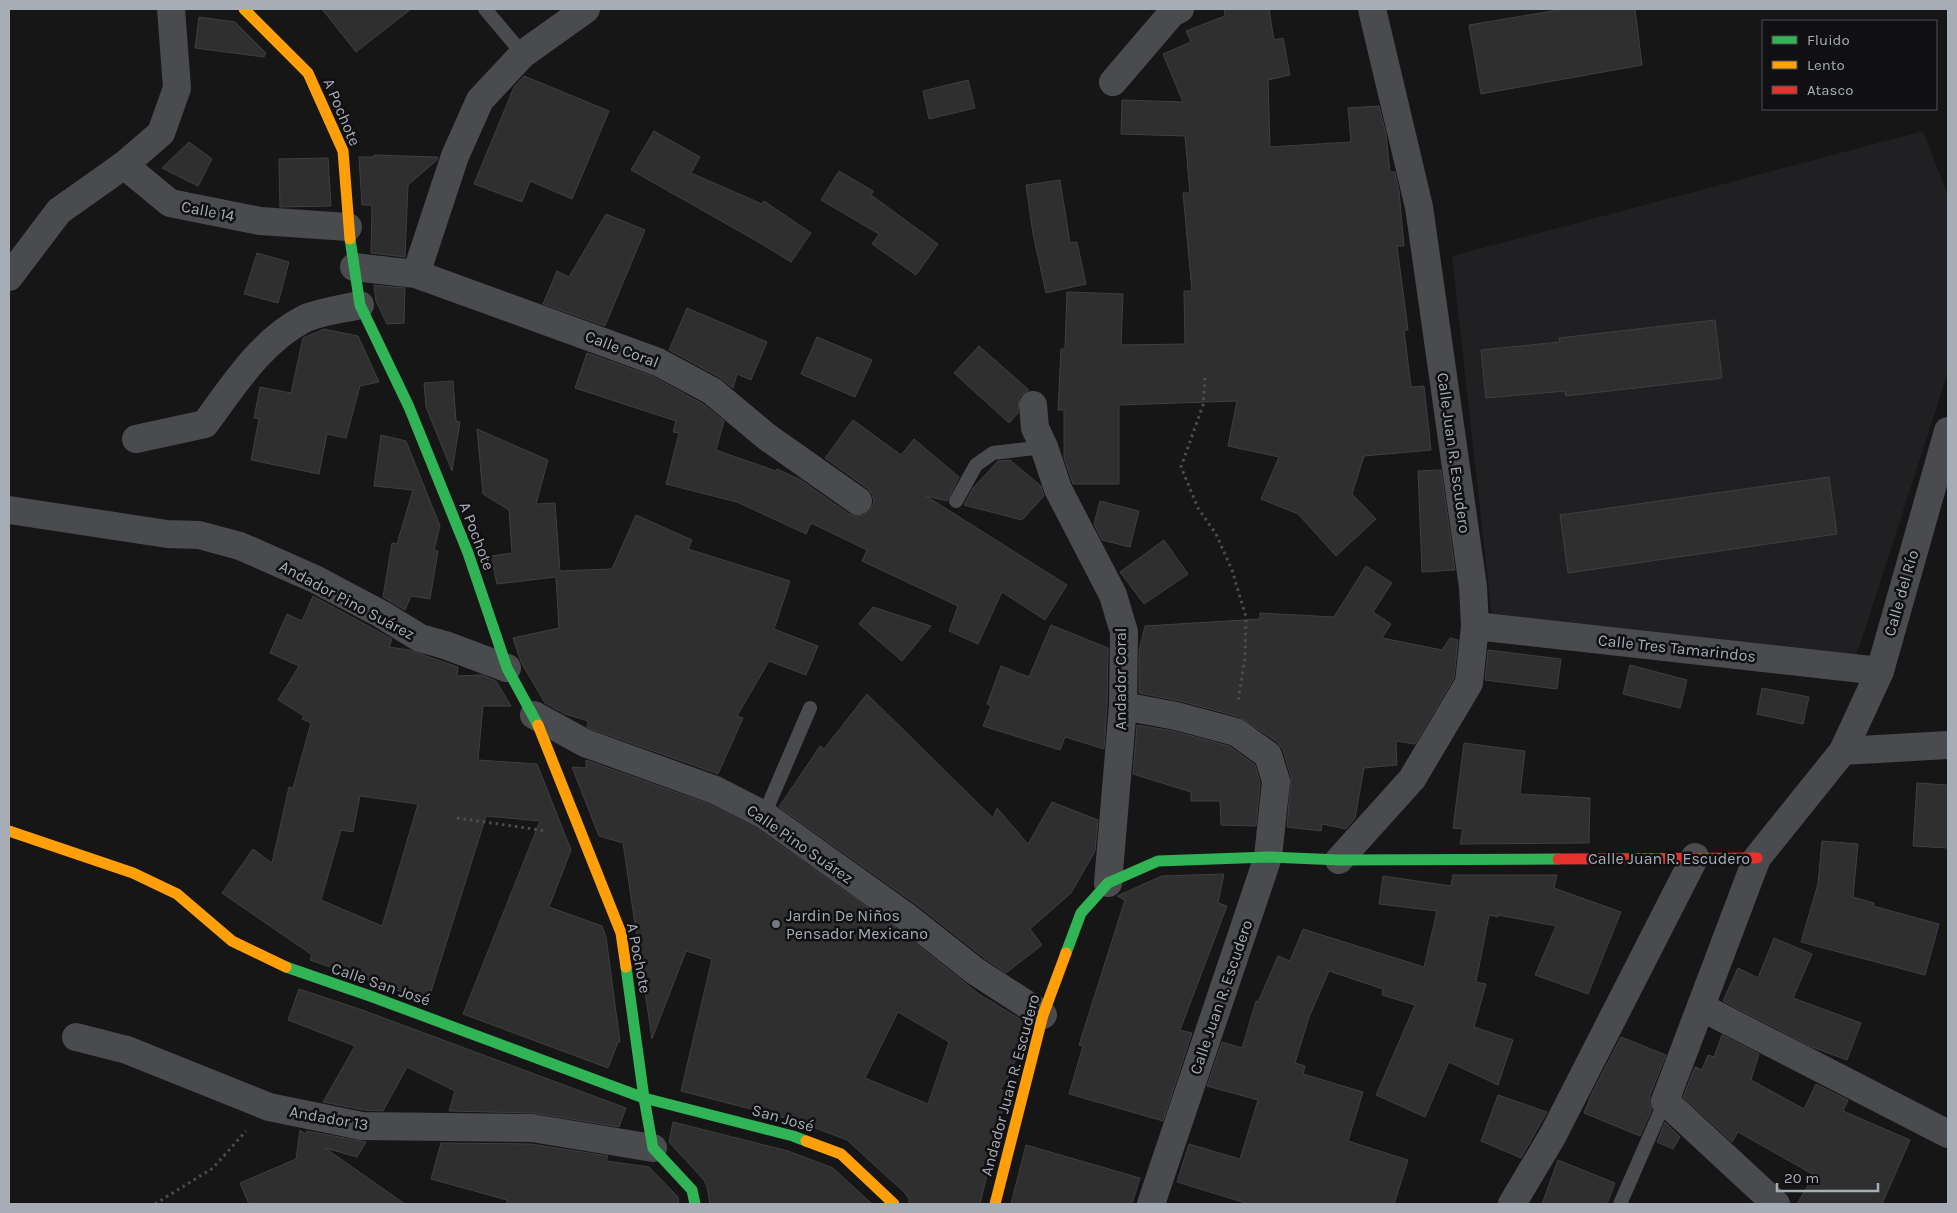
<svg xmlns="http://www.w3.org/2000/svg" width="1957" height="1213" font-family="Karla,sans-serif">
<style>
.built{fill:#202022}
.building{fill:#2f2f30;stroke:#3e3f42;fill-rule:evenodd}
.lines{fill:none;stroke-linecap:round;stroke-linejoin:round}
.path{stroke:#4c4d51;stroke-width:3;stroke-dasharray:2.5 4;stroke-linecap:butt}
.lane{stroke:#4a4b4f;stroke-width:14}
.street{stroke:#4a4b4f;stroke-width:28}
.fast{stroke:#30b455;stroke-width:11}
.slow{stroke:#ff9f0a;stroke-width:11}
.jam{stroke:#e5322d;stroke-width:11}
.poi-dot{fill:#74787f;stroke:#101012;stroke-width:2}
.labels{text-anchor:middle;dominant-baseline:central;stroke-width:5;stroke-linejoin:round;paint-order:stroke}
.street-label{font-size:16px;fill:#a7adb7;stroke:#101012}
.poi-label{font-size:16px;fill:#a7adb7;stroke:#101012;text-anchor:start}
</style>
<rect width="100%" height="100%" fill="#161616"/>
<!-- built -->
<polygon class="built" points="1923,131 1948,196 1948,372 1856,657 1492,616 1452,256"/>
<!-- building -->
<g class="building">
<polygon points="322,9 411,9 356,52"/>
<polygon points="1224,9 1269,9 1274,40 1283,38 1290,75 1268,80 1270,147 1351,142 1348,108 1379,106 1386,134 1390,172 1395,172 1399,191 1404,246 1397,246 1408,330 1404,330 1411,387 1424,386 1431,450 1364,456 1352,494 1376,519 1336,556 1298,514 1261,499 1279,457 1228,446 1237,401 1119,405 1119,484 1073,484 1064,458 1064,410 1058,410 1061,349 1065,349 1067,292 1123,294 1121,345 1185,344 1184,291 1192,291 1183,193 1190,193 1185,136 1121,134 1122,100 1183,102 1163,54 1191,42 1186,31 1225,16"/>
<polygon points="1564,9 1635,9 1642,65 1481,94 1469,25"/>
<polygon points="199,17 235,22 266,53 264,57 195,48"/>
<polygon points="524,76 609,111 572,199 530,181 522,202 474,184 514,87"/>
<polygon points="968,80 975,108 929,119 923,91"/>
<polygon points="654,131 700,157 691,173 762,204 764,201 811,233 791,262 755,240 631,170"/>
<polygon points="189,142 212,159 198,186 162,168"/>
<polygon points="374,155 438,157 437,160 408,185 405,257 371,253 372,205 362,205 359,157 374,157"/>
<polygon points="328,158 331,206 280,207 279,159"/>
<polygon points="839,171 873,191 871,195 938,244 916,275 872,244 879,234 821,200"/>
<polygon points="1060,180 1070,243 1077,242 1086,284 1046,293 1033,234 1026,185"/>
<polygon points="606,214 645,230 605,326 543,304 557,271 569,277"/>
<polygon points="257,253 289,262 278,303 244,294"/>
<polygon points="374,285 405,288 404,323 387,324 376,301"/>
<polygon points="687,308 767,342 751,380 737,374 733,388 719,377 669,350"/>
<polygon points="1715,320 1722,378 1566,396 1565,391 1486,398 1481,350 1560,342 1559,338"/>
<polygon points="324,329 358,336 379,382 360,386 346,438 327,434 319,474 251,460 259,419 254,418 260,387 291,393 303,338"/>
<polygon points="817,337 872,360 855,397 801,374"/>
<polygon points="979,346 1029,390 1024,393 1019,398 1018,413 1009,423 954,373"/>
<polygon points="587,353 652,376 703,404 724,421 716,450 776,471 777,469 801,480 849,514 856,516 864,515 870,510 874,502 872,494 867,488 825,458 853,420 901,455 914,439 959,477 947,501 926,496 1067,585 1045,620 1002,592 978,644 949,631 958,606 862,561 867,550 811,523 806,534 737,502 666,484 679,433 673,432 676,421 575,388"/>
<polygon points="453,381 456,421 460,422 452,471 426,407 424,383"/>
<polygon points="477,429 548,460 536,504 555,503 560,571 612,569 636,515 692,540 688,549 790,581 774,629 818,646 806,675 769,661 737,716 743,718 718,774 591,729 587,727 588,721 565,714 545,703 521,662 513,638 559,628 556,577 497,584 491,556 512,553 509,510 483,494"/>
<polygon points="381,435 406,441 440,526 434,550 438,551 430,599 411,596 405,610 383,597 392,543 397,544 413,490 374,486"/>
<polygon points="1010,460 1041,486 1044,496 1022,520 964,505 973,488 998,461"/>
<polygon points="1441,470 1455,570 1422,572 1418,471"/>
<polygon points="1829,477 1837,534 1568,573 1560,515"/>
<polygon points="1100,501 1139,511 1130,547 1102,540 1094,524"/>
<polygon points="1164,540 1188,574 1144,604 1120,572"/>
<polygon points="1366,566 1392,583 1373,612 1391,624 1382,638 1442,650 1450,638 1458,640 1454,678 1415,744 1396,741 1397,765 1364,768 1355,818 1346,829 1322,824 1321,831 1287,827 1291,777 1283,750 1277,742 1240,717 1180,701 1139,693 1139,651 1145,626 1260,619 1260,613 1334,617"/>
<path d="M313 596 392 639 389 647 409 650 458 667 457 676 482 675 496 681 511 706H483L478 760 537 764 571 850 549 907 602 926 606 937 620 1042H618L608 1068 463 1014 540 821 486 816 428 1001 310 960 312 955 222 893 253 849 272 863 289 787 293 788 311 723 302 719 304 716 278 700 299 666 270 653 287 614 302 621ZM360 796 418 804 382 926 321 900 341 830 353 832Z"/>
<polygon points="873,607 931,626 902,661 859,624"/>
<polygon points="1051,625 1108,648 1107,705 1104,749 1065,737 1060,750 983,726 991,706 987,704 1001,666 1029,677"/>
<polygon points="1488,650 1561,659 1557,689 1485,680"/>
<polygon points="1630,665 1687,680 1680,708 1623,694"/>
<polygon points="1762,688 1809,697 1803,724 1757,714"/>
<polygon points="867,694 993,818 997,808 1028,844 1052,802 1098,820 1095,851 1071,893 1030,929 1042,945 1006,973 984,958 917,905 779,807 820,746 824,749"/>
<polygon points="1137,725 1173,731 1229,746 1255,765 1260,783 1256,826 1221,825 1220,801 1191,801 1191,792 1133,774"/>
<polygon points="1464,743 1525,751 1520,794 1590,798 1589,843 1460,844 1463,829 1453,828"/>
<path d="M586 760 709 804 756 828 899 930 979 994 1025 1022 1013 1068 1000 1090 1007 1092 980 1204H909V1199L905 1193 847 1140 797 1121 681 1091 712 959 686 951 652 1039 623 843 599 836 572 767 586 768ZM898 1012 949 1042 928 1104 865 1078Z"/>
<polygon points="1917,783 1948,785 1948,848 1913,846"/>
<polygon points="1822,841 1858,844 1853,897 1874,903 1873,906 1939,924 1925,975 1801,942 1818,884"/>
<polygon points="1224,874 1218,903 1227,906 1180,1030 1192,1033 1163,1121 1069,1094 1083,1046 1079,1045 1125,900 1117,896 1162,876"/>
<polygon points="1453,875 1557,875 1554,888 1621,912 1588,994 1535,975 1556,926 1498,915 1498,917 1489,915 1476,982 1486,984 1474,1027 1513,1040 1498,1085 1449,1062 1425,1117 1376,1095 1415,1005 1382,995 1383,989 1329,971 1309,1017 1295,1063 1305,1066 1303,1074 1363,1092 1348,1141 1408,1160 1394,1204 1249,1204 1177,1182 1189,1144 1240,1159 1258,1100 1207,1086 1222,1042 1242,1048 1256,1001 1258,1002 1278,956 1290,961 1303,929 1424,967 1437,911 1379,904 1383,876 1451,886"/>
<polygon points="1774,938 1812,954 1793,998 1861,1023 1847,1060 1812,1047 1723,1001 1738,968 1758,978"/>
<polygon points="299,989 365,1011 626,1108 619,1127 534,1113 449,1111 455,1091 407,1067 383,1111 364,1110 323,1102 355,1046 288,1020"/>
<polygon points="1722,1035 1759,1054 1751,1080 1804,1109 1816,1084 1848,1100 1843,1111 1910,1140 1882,1204 1797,1204 1814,1175 1738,1132 1732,1142 1683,1097 1695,1067 1702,1070 1708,1055 1714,1057"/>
<polygon points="1621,1037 1666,1055 1650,1095 1650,1104 1652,1109 1640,1136 1584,1113 1592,1093"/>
<polygon points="1498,1095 1547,1112 1521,1158 1481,1141"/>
<polygon points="673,1122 788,1151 833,1168 872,1204 710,1204 707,1187 704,1180 669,1142"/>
<polygon points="1665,1122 1680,1137 1673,1149 1657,1142"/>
<polygon points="300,1130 305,1134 307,1131 366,1142 357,1157 325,1148 405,1204 249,1204 240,1183 296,1159"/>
<polygon points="441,1143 531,1144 608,1156 606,1161 649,1167 678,1197 679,1204 507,1204 507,1200 431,1179"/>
<polygon points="1026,1145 1140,1178 1132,1204 1011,1204"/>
<polygon points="1558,1160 1615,1183 1607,1204 1542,1204"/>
</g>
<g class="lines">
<!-- path -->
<g class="path">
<polyline points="1205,378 1203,405 1181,467 1198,508 1216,534 1232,570 1246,617 1245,658 1238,701"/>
<polyline points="457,818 547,831"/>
<polyline points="155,1204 213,1168 246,1131"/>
</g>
<!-- lane -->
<g class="lane">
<polyline points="485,9 523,54"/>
<polyline points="956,501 976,465 993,453 1044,447"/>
<polyline points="764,815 810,708"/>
<polyline points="1620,1204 1665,1101"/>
</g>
<!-- street -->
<g class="street">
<polyline points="1113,82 1172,13 1180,9"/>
<polyline points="124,165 170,203 260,221 348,227"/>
<polyline points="354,267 416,274 658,362 712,391 767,437 858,501"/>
<polyline points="416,274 455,156 480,100 523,54 586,9"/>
<polyline points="9,277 59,211 124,165 161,133 177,88 171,9"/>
<polyline points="1033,405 1035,428 1044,447 1058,489 1113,595 1124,632 1123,706 1108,883"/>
<path d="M136 439 205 424C233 386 261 341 304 319 319 312 343 309 360 305"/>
<polyline points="9,510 167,534 199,535 240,546 315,579 381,614 420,638 445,645 507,668"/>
<polyline points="1475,626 1880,671"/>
<polyline points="1123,706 1176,716 1236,732 1268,755 1276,781 1268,857 1151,1204"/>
<polyline points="534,715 585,743 715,790 764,815 908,918 975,971 1043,1015"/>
<polyline points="1843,751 1948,745"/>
<polyline points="1339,860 1412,779 1469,683 1475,626 1473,587 1419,207 1372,9"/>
<polyline points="1701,1007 1948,1134"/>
<polyline points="76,1037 127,1050 269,1107 362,1126 532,1128 653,1148"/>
<polyline points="1512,1204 1553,1135 1695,857"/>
<polyline points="1776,1204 1665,1101 1757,858 1843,751 1880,671 1948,431"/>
</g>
<!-- fast -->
<g class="fast">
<polyline points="350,239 360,305 409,407 468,553 507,668 538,725"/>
<polyline points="1066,953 1081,913 1108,883 1158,861 1268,857 1339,860 1558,859"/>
<polyline points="286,967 370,996 644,1098 793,1136 806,1141"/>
<polyline points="626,967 644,1098 653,1148 692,1190 695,1204"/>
</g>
<!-- slow -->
<g class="slow">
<polyline points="244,9 308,73 343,151 350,239"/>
<polyline points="538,725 621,933 626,967"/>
<polyline points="9,831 133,873 177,894 232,941 286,967"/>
<polyline points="806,1141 841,1154 894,1204"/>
<polyline points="995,1204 1043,1015 1066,953"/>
</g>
<!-- jam -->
<polyline class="jam" points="1558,859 1757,858"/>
</g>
<!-- markers -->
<circle class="poi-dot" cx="776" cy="924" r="5"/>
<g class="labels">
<!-- street labels -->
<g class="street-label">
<text transform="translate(342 112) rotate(67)">A Pochote</text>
<text transform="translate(208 211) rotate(11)">Calle 14</text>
<text transform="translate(622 349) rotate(21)">Calle Coral</text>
<text transform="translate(1454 453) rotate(82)">Calle Juan R. Escudero</text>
<text transform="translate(477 536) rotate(69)">A Pochote</text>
<text transform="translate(1901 593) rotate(-74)">Calle del Río</text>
<text transform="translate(347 600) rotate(28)">Andador Pino Suárez</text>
<text transform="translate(1677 648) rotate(6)">Calle Tres Tamarindos</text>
<text transform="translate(1120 679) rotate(-90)">Andador Coral</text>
<text transform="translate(800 844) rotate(35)">Calle Pino Suárez</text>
<text x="1669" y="858">Calle Juan R. Escudero</text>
<text transform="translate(639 958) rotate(79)">A Pochote</text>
<text transform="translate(381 984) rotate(19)">Calle San José</text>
<text transform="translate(1221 997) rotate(-71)">Calle Juan R. Escudero</text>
<text transform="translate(1010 1085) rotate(-75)">Andador Juan R. Escudero</text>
<text transform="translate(329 1118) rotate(10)">Andador 13</text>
<text transform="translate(783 1118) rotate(16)">San José</text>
</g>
<!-- poi labels -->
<g class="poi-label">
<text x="786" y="915">Jardin De Niños<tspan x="786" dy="18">Pensador Mexicano</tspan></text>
</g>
</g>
<!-- border -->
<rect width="1957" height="1213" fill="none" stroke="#a7adb7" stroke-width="20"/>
<!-- legend -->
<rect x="1762" y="20" width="175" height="90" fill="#101012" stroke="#4c4f54"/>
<rect x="1772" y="36" width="25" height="8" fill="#30b455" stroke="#4c4f54"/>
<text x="1807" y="45" font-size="15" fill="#a7adb7">Fluido</text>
<rect x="1772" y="61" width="25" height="8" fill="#ff9f0a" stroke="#4c4f54"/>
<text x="1807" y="70" font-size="15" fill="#a7adb7">Lento</text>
<rect x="1772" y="86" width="25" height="8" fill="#e5322d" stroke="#4c4f54"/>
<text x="1807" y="95" font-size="15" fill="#a7adb7">Atasco</text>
<!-- scale -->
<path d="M1777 1183v8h101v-8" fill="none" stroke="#a7adb7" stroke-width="2.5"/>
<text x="1784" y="1183" font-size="15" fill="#a7adb7" stroke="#101012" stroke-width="4" paint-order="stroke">20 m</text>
</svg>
